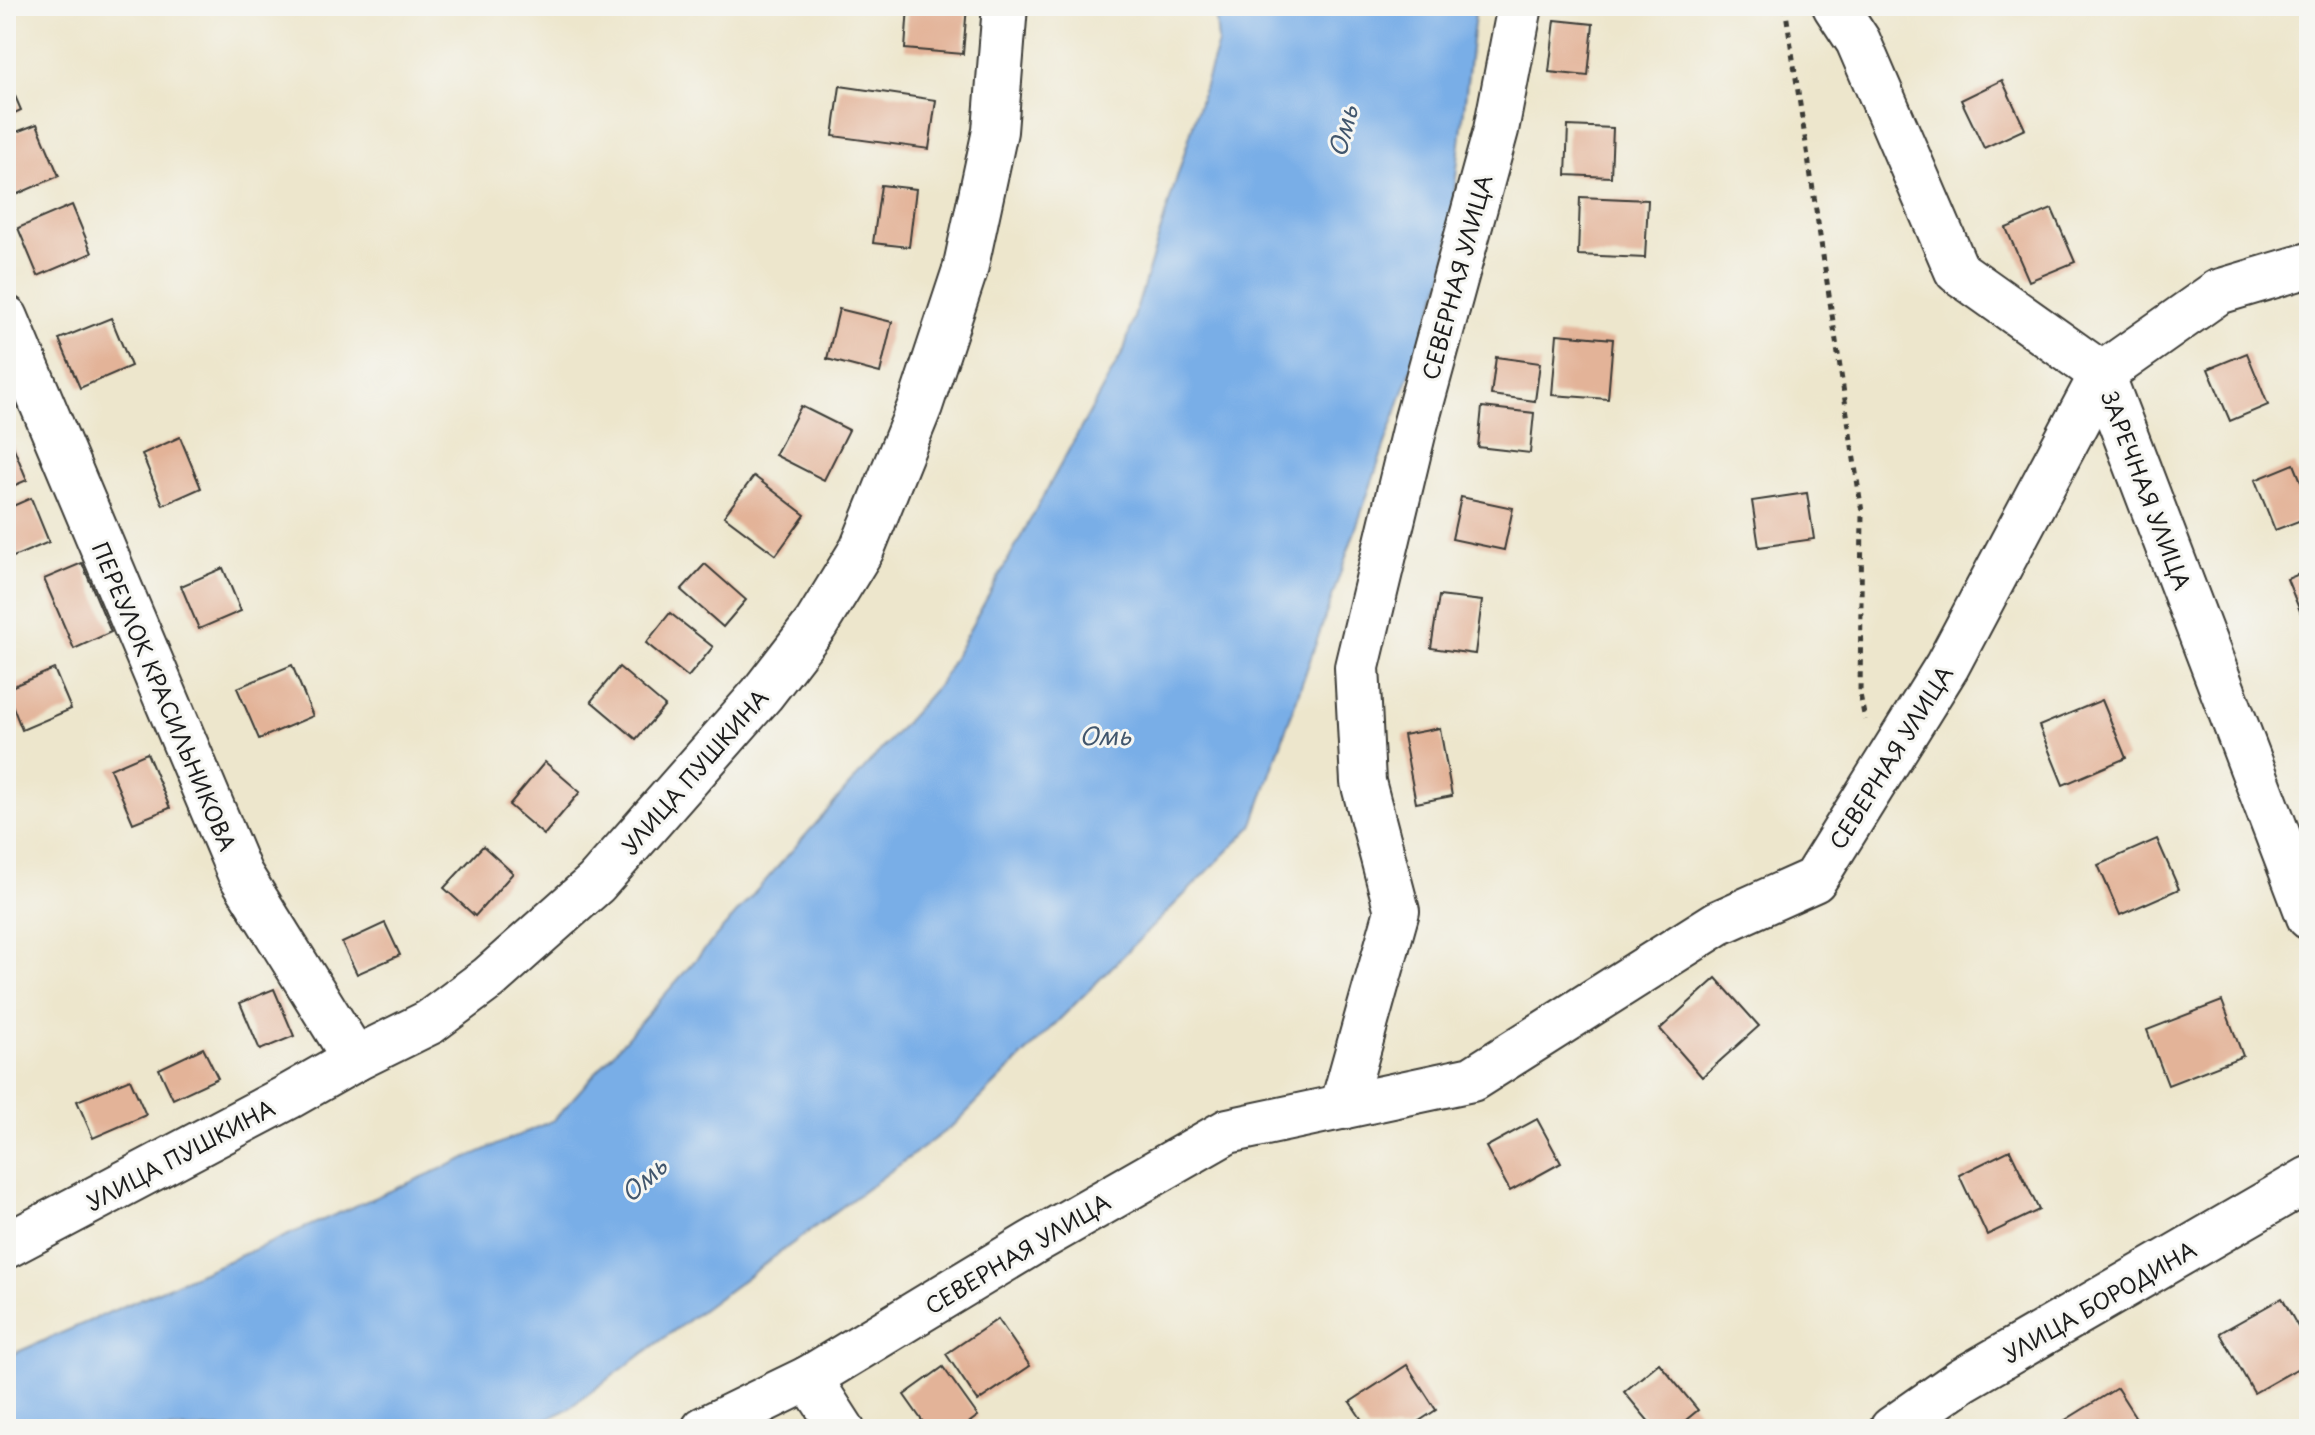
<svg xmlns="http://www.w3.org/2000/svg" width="2315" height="1435" font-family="'Playpen Sans',sans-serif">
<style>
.water{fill:#79aee7;stroke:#4a6582;stroke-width:2}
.building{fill:#e3b398}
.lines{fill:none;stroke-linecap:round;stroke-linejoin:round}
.minor-casing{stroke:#3b3a36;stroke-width:48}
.path{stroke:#3b3a36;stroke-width:5;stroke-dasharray:6 6;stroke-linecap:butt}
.minor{stroke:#fff;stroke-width:44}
.labels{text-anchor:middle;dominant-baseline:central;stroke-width:6;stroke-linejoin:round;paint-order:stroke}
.street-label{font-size:22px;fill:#1c1c1c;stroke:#f6f6f2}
.water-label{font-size:24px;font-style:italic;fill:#41566d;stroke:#f6f6f2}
</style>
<rect width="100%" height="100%" fill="#f6f6f2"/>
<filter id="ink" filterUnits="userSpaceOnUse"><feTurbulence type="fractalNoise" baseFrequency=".0125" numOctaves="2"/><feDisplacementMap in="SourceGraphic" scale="16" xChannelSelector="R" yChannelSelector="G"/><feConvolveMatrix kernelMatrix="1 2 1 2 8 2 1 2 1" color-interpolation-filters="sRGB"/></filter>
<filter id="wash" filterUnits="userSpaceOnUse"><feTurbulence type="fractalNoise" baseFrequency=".006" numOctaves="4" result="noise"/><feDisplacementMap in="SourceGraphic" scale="32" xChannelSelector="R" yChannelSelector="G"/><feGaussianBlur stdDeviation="1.8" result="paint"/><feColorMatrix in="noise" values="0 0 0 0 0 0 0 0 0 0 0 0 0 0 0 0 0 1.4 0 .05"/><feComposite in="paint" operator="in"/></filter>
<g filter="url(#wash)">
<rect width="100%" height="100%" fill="#ede6cc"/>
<!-- water -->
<polygon class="water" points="1215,6 1476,6 1445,272 1252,827 956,1123 565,1411 525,1429 6,1429 6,1357 554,1120 940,683 1124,350 1218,43"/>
<g id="blocks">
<!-- building -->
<g class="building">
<polygon points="908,6 967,6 963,54 905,49"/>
<polygon points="1555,20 1593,24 1588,76 1549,72"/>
<polygon points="6,75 21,110 6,117"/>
<polygon points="2002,80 2025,129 1984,148 1961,100"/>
<polygon points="840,86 936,100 929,149 833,136"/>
<polygon points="37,124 59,176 13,196 6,179 6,136"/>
<polygon points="1568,126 1613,128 1611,177 1566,175"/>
<polygon points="881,185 916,189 909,247 873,243"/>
<polygon points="1580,197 1648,200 1645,258 1578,255"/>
<polygon points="72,205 92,253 38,276 18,228"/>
<polygon points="2052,209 2075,262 2029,281 2006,228"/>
<polygon points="839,309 892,322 880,373 827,359"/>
<polygon points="111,318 131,366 80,388 59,339"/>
<polygon points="1557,334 1613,339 1608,399 1552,395"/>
<polygon points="2247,353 2268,405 2230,421 2208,369"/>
<polygon points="1496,357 1540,363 1535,401 1491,395"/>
<polygon points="801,406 849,430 824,480 775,455"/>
<polygon points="1482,407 1534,413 1530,453 1478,447"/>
<polygon points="6,429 27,480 6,489"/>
<polygon points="180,437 201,488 163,505 142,454"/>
<polygon points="2294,464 2309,501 2309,517 2275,530 2255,480"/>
<polygon points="754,476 805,515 776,555 724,516"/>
<polygon points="1807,493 1814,539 1759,547 1752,501"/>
<polygon points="1461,497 1513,508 1504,550 1452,539"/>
<polygon points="31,498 49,542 11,558 6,547 6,509"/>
<polygon points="82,563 111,632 74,649 44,579"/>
<polygon points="705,564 746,600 723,627 681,590"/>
<polygon points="223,568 241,611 199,629 181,586"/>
<polygon points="2309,570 2309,633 2287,579"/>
<polygon points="1439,596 1482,601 1475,654 1431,648"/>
<polygon points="670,613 713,647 688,677 646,643"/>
<polygon points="292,665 313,716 259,739 237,688"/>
<polygon points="619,667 665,706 636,739 591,701"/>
<polygon points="54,669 71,709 22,730 6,689"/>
<polygon points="2102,700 2126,758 2063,785 2039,726"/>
<polygon points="1440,728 1452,796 1416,803 1403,735"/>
<polygon points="147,753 170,808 133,823 110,769"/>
<polygon points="545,762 580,792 544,835 509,805"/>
<polygon points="2157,839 2179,889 2120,915 2098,865"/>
<polygon points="483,846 513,873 475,916 444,888"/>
<polygon points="385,923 400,955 357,974 342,943"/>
<polygon points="1716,978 1759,1026 1702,1077 1660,1029"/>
<polygon points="274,989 294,1036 260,1050 240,1003"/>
<polygon points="2222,1001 2243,1056 2168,1085 2147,1030"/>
<polygon points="203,1048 218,1078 173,1099 159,1069"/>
<polygon points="130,1079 146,1115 93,1138 77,1101"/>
<polygon points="1537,1119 1561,1163 1510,1191 1486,1147"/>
<polygon points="2010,1150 2039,1210 1987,1235 1959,1175"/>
<polygon points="2282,1298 2309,1347 2309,1362 2254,1393 2220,1333"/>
<polygon points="998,1319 1030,1366 978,1401 946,1354"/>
<polygon points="1659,1363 1698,1410 1675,1429 1655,1429 1624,1392"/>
<polygon points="1407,1365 1436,1410 1407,1429 1368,1429 1350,1402"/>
<polygon points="943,1367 978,1416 960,1429 928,1429 904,1395"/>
<polygon points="2117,1388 2143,1429 2051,1429"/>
</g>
</g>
</g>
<g filter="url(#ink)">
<use href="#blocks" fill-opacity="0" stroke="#3b3a36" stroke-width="2"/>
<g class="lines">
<defs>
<g id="minor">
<polyline points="1835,6 1858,41 1957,271 2102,374 2309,917"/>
<polyline points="6,318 240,874 355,1059"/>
<polyline points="1342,1107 1397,911 1363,782 1357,667 1415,426 1496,130 1520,6"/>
<polyline points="6,1246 288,1097 355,1059 430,1022 489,978 596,883 762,694 816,624 862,549 920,406 965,270 995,131 1005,6"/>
<polyline points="809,1378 842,1429"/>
<polyline points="704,1429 809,1378 1032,1243 1228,1131 1472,1079 1718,923 1814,880 1947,666 2102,374 2218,292 2309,265"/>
<polyline points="1892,1429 1962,1380 2309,1179"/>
</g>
</defs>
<!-- minor casing -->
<use href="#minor" class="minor-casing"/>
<!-- path -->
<polyline class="path" points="1785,6 1862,512 1860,694 1865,720"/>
<!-- minor -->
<use href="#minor" class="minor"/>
</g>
</g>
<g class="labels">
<!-- street labels -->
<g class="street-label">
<text transform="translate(1456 277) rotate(-75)">СЕВЕРНАЯ УЛИЦА</text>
<text transform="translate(2147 490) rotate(69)">ЗАРЕЧНАЯ УЛИЦА</text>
<text transform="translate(165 696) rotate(67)">ПЕРЕУЛОК КРАСИЛЬНИКОВА</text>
<text transform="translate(1890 757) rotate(-58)">СЕВЕРНАЯ УЛИЦА</text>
<text transform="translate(694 771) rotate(-49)">УЛИЦА ПУШКИНА</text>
<text transform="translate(180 1154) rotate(-28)">УЛИЦА ПУШКИНА</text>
<text transform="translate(1017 1253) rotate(-31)">СЕВЕРНАЯ УЛИЦА</text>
<text transform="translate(2099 1301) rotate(-30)">УЛИЦА БОРОДИНА</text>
</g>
<!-- water labels -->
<g class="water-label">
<text transform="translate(1342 131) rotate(-75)">Омь</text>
<text x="1105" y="735">Омь</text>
<text transform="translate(643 1179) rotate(-42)">Омь</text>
</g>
</g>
<!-- margin -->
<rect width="2315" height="1435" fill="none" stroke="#f6f6f2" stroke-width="32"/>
</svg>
